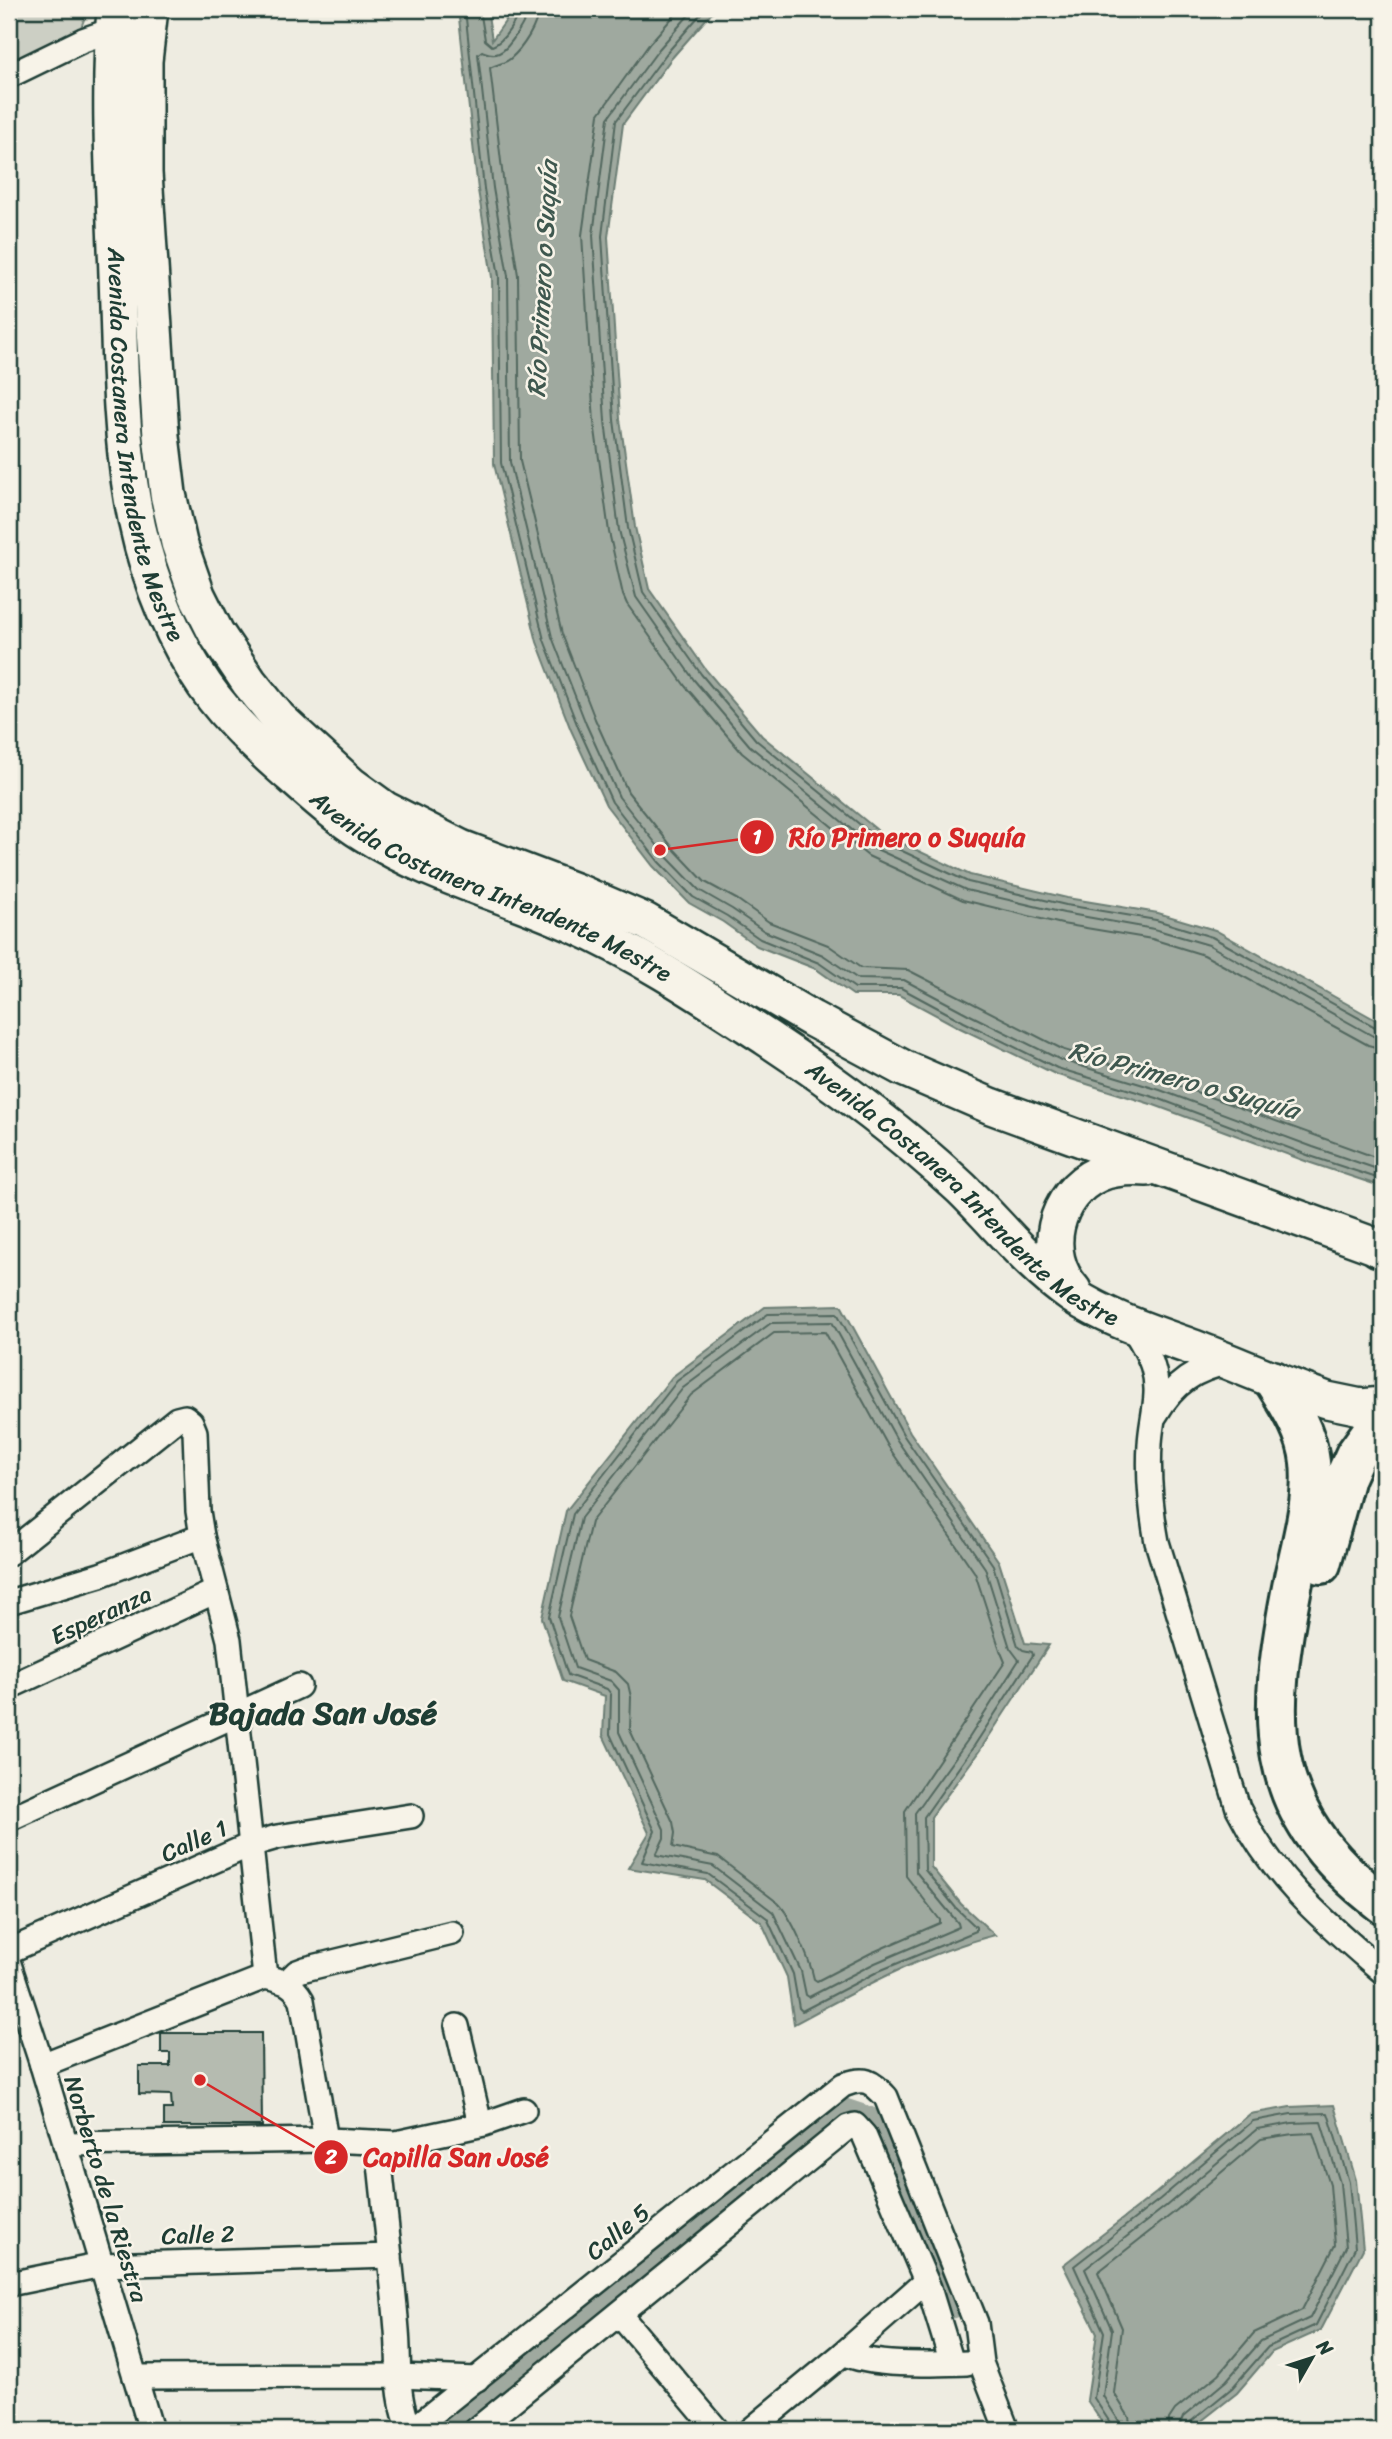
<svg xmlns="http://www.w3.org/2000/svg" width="1392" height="2439" font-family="Sriracha,sans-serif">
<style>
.green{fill:#cccfc4;stroke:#76867c;stroke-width:2}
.water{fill:#9fa99f;stroke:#6c7e74;stroke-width:2}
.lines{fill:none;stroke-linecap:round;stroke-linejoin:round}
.shore{stroke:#52685f;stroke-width:2}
.canal{stroke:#9fa99f;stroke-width:21}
.building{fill:#b5bbb0;stroke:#1f3d34;stroke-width:2}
.street-casing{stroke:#1f3d34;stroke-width:28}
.primary-casing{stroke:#1f3d34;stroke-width:40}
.highway-casing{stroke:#1f3d34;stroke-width:44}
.street{stroke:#f7f3e8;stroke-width:23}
.primary{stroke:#f7f3e8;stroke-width:35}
.highway{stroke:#f7f3e8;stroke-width:38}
.labels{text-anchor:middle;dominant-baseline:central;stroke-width:5;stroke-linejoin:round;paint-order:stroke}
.street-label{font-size:24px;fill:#1f3d34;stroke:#f7f3e8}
.water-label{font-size:26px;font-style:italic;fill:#3f584f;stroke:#f7f3e8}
.district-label{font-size:32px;font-weight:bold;fill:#1f3d34;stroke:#f7f3e8}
.leader{fill:none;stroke:#d62828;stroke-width:2.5}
.callout-dot{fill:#d62828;stroke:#f7f3e8;stroke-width:2.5}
.mark-label{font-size:21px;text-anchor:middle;font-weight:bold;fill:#fff}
.callout-label{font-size:26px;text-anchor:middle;font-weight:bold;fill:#d62828;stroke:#f7f3e8;stroke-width:5;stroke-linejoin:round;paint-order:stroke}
</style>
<rect width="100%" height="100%" fill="#eeece1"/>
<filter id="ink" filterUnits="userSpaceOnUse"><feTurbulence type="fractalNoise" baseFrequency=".0143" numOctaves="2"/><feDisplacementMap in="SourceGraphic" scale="14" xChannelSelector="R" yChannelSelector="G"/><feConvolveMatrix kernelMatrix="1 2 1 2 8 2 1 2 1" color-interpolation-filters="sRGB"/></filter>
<g filter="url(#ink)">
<!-- green -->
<polygon class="green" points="9,9 88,9 80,30 9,64"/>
<!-- water -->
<g class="water">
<polygon points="458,9 487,9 492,40 514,9 715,9 671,59 623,124 608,237 620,419 635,527 649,589 706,670 762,736 882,834 970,875 1067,898 1158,913 1215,930 1383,1024 1383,1187 1308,1162 1154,1105 1055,1074 960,1028 899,995 853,995 816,969 757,946 723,922 689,903 653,866 606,805 571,730 537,642 494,464 492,277 478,190"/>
<path d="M841 1305 910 1432 999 1562 1025 1643 1049 1645 980 1750 931 1817V1867L961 1904 995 1935C924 1953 859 1989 794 2024L787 1977 762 1923 705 1880 628 1868 649 1833 603 1735 605 1696 563 1681 542 1618 566 1511 672 1377 765 1307Z"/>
<polygon points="1334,2105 1356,2180 1363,2249 1321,2330 1272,2352 1237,2393 1190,2430 1107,2430 1087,2400 1097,2333 1063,2265 1156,2193 1250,2114 1290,2107"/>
</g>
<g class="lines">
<!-- shore -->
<g class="shore">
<polyline points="465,9 484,189 499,276 501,463 544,640 578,727 612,802 658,861 693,897 727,916 760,939 819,963 855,988 901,988 964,1022 1057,1068 1157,1098 1310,1156 1383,1180"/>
<path d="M480 9 485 40 492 46C504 42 517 20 519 9"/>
<path d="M528 9C527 20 509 49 499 53 493 56 487 53 482 51L478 54 493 188 508 276 510 462 552 637 586 724 619 797 665 855 699 890 732 909 764 931 823 955 858 979 904 980 968 1014 1061 1060 1160 1090 1313 1147 1383 1171"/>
<path d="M538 9C538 25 523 48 510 59 504 64 496 64 490 68L504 187 518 275 520 461 562 634 595 719 628 792 673 848 705 882 738 900 769 922 828 945 861 968 908 970 1064 1050 1163 1080 1383 1160"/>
<polyline points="680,9 650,43 599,114 582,235 594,422 609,532 623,595 627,604 685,686 742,753 868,856 963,900 1062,924 1152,939 1204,955 1368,1045 1383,1049"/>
<polyline points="694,9 659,49 608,118 593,235 605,421 619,530 636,597 694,680 750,746 874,848 966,890 1064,913 1154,929 1209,945 1373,1036 1383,1038"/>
<polyline points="705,9 666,54 616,121 602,236 614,420 628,528 643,592 701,674 756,740 879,840 968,882 1066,905 1156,920 1212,937 1377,1028 1383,1029"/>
<polygon points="837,1313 904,1436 993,1565 1018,1646 1023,1650 1032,1652 1033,1655 974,1746 924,1817 925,1870 956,1908 976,1927 976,1931 879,1971 802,2011 799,2008 793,1974 767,1918 708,1874 642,1862 655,1831 610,1734 611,1694 607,1689 568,1675 549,1617 573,1514 677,1381 768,1314"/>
<polygon points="832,1322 897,1440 985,1568 1010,1648 1019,1660 967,1741 915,1813 916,1872 958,1923 959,1927 875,1963 809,1997 806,1995 801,1971 773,1912 713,1866 656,1855 664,1838 664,1829 619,1732 619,1690 611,1681 575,1668 558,1617 581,1518 683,1388 771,1323"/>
<path d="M825 1332 888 1446 975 1573 1000 1650 1005 1662 905 1811 906 1876 940 1920V1923L871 1953 817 1981 814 1979C810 1960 792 1917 778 1903L718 1857 673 1847 675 1833 673 1822 630 1730 631 1697 628 1684 616 1672 584 1660 569 1616 591 1522 691 1395 774 1333Z"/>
<polyline points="1112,2430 1111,2424 1094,2398 1104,2332 1074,2266 1160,2199 1253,2121 1291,2114 1328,2113 1349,2182 1355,2248 1316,2325 1268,2347 1232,2388 1189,2423 1187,2430"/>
<polyline points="1121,2430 1119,2421 1103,2396 1112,2330 1085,2269 1166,2206 1257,2129 1292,2123 1321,2122 1340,2183 1346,2247 1310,2318 1261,2341 1226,2381 1183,2417 1178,2430"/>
<polyline points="1131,2430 1129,2417 1114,2393 1122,2328 1098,2272 1172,2214 1261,2139 1293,2134 1313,2133 1330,2185 1335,2245 1302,2310 1254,2333 1219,2374 1175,2410 1169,2419 1168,2430"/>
</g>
<!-- canal -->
<polyline class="canal" points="451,2430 845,2109 869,2117 953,2308"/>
</g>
<!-- building -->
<polygon class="building" points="161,2033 261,2033 262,2126 164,2126 164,2109 172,2109 171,2095 139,2094 139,2066 170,2066 170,2053 161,2053"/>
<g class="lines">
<defs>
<g id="street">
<polyline points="9,76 83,40 124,26"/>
<path d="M1131 1325C1139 1338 1149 1353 1153 1368 1161 1394 1151 1419 1150 1444 1148 1477 1151 1509 1157 1542L1238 1808C1274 1880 1323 1920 1383 1972"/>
<path d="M1156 1414C1174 1383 1195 1369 1230 1362"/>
<polyline points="9,1553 177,1419 185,1417 191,1422 195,1432 198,1511 202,1536 229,1640 265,1977"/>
<polyline points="9,1602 100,1575 202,1536"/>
<polyline points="9,1687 216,1591"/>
<polyline points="9,1819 299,1686"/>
<polyline points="9,1951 250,1845 277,1837 411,1816"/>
<polyline points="9,1964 42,2065 151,2430"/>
<polyline points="287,1982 297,1972 305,1969 452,1933"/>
<polyline points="457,2026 480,2124"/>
<path d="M42 2065 265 1977C283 1981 293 1983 302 2000L326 2140"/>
<path d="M378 2143C384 2206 392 2268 397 2330 400 2365 395 2398 411 2430"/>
<polyline points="65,2144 326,2140 396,2143 484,2124 524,2110"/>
<polyline points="9,2284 102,2265 390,2256"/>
<polyline points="619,2314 717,2430"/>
<polyline points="844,2353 926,2281"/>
<polyline points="135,2377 398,2376 477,2379"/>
<path d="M412 2430 843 2085C865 2077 870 2080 886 2097L976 2323 981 2363 1007 2430"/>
<polyline points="476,2430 848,2127 855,2125 864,2135 929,2288 952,2363"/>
<path d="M751 2430 844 2353C871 2367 935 2364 967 2363"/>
</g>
<g id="primary">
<path id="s1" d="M115 9C108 97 114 187 117 275 122 416 118 547 196 672 219 710 252 741 285 770 311 793 336 816 365 834 429 875 503 893 572 924 640 954 704 997 767 1038 835 1083 901 1132 961 1188 997 1223 1030 1266 1072 1295 1108 1319 1153 1333 1194 1348 1238 1365 1282 1384 1327 1400L1361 1407 1383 1405"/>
<polyline points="150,9 144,61 144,173 161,436 168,494 179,543 197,595 216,633 249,682 279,719 351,785 384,809 461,848 580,893 645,921 812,1019 903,1068 991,1106 1383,1249"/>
<path d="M1073 1290C1040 1254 1054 1194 1098 1174 1114 1167 1131 1167 1147 1168"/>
</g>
<g id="highway">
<polyline points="1379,1247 1383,1248"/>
<path d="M1274 1381C1290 1406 1307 1432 1310 1462 1314 1499 1302 1541 1294 1577 1266 1717 1258 1810 1383 1904"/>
<polyline points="1321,1564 1345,1477 1355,1455 1383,1416"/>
</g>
</defs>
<!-- street casing -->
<use href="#street" class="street-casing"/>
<!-- primary casing -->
<use href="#primary" class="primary-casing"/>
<!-- highway casing -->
<use href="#highway" class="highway-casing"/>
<!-- street -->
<use href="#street" class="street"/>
<!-- primary -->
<use href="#primary" class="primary"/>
<!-- highway -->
<use href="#highway" class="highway"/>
</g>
</g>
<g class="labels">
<!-- street labels -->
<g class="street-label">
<text stroke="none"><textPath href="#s1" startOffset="439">Avenida Costanera Intendente Mestre</textPath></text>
<text stroke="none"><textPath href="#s1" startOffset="1048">Avenida Costanera Intendente Mestre</textPath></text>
<text stroke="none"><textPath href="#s1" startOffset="1615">Avenida Costanera Intendente Mestre</textPath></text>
<text transform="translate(101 1615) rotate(-25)">Esperanza</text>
<text transform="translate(194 1841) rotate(-24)">Calle 1</text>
<text transform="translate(106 2189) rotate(73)">Norberto de la Riestra</text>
<text transform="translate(618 2232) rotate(-39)">Calle 5</text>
<text transform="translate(198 2235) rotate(-2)">Calle 2</text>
</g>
<!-- water labels -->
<g class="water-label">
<text transform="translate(542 279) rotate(-87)">Río Primero o Suquía</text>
<text transform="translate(1184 1080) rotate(15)">Río Primero o Suquía</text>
</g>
<!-- district labels -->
<g class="district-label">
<text x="323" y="1713">Bajada San José</text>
</g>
</g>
<!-- callouts -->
<path class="leader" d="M660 850L757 837M200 2080L331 2157"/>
<g class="callout-dot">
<circle cx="660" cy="850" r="7"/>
<circle cx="200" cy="2080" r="7"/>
<circle cx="757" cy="837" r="18"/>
<circle cx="331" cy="2157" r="18"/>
</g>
<g class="mark-label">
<text x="757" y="844">1</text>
<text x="331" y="2164">2</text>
</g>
<g class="callout-label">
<text x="907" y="846">Río Primero o Suquía</text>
<text x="456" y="2166">Capilla San José</text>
</g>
<!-- margin -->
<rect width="1392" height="2439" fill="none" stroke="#f7f3e8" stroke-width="35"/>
<rect x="18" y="18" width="1357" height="2404" fill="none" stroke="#1f3d34" stroke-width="2.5" filter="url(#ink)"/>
<!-- north arrow -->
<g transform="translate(1312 2358) rotate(51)" stroke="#f7f3e8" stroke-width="5" paint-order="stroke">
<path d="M0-5L12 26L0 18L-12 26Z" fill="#1f3d34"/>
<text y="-10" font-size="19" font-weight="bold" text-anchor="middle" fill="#1f3d34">N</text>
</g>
</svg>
